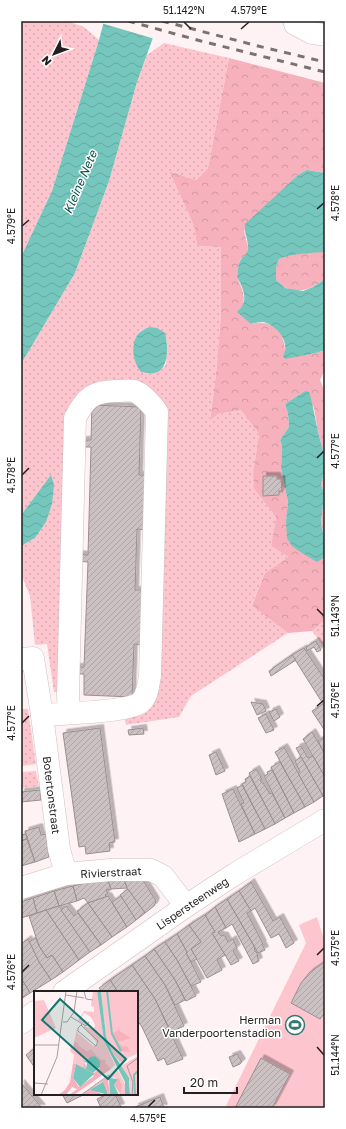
<svg xmlns="http://www.w3.org/2000/svg" width="346" height="1129" font-family="'Golos Text',sans-serif">
<style>
.grass{fill:url(#grass-dots);fill-rule:evenodd}
.forest{fill:url(#forest-crowns)}
.garden{fill:#fdc6ce}
.water{fill:url(#water-waves)}
.pier{fill:#fff2f4}
.building{fill:url(#building-hatch);stroke:#9a8f90;filter:url(#shadow)}
.lines{fill:none;stroke-linecap:round;stroke-linejoin:round}
.minor-casing{stroke:#cbc0c1;stroke-width:23}
.minor{stroke:#fff;stroke-width:22}
.rail{stroke:#7a7273;stroke-width:3;stroke-dasharray:7 7;stroke-linecap:butt}
.ticks{fill:none;stroke:#231e1f;stroke-width:1.5}
.labels{text-anchor:middle;dominant-baseline:central;stroke-width:3;stroke-linejoin:round;paint-order:stroke}
.street-label{font-size:11px;fill:#231e1f;stroke:#fff}
.poi-label{font-size:11px;fill:#231e1f;stroke:#fff;text-anchor:end}
.water-label{font-size:12px;font-style:italic;fill:#024f48;stroke:#fff}
.inset-river{fill:none;stroke:#75c6bc;stroke-width:2}
.inset-road{fill:none;stroke:#a79d9f;stroke-width:1}
.view{fill:#0f766e;fill-opacity:0.15;stroke:#0f766e;stroke-width:2}
.inset-edge{fill:none;stroke:#231e1f;stroke-width:2}
.neatline{fill:none;stroke:#231e1f;stroke-width:1.5}
.ticks-label{font-size:10px;text-anchor:middle;fill:#231e1f}
</style>
<defs>
<pattern id="grass-dots" width="8" height="8" patternUnits="userSpaceOnUse"><rect width="8" height="8" fill="#fdc6ce"/><path d="M2 2h.1M6 6h.1" fill="none" stroke="#d9aab0" stroke-width="1.8" stroke-linecap="round"/></pattern>
<pattern id="forest-crowns" width="20" height="18" patternUnits="userSpaceOnUse"><rect width="20" height="18" fill="#f6b1bc"/><path d="M2 6a3 3 0 1 1 6 0M12 15a3 3 0 1 1 6 0" fill="none" stroke="#d398a1"/></pattern>
<pattern id="water-waves" width="16" height="10" patternUnits="userSpaceOnUse"><rect width="16" height="10" fill="#75c6bc"/><path d="M0 5q4-4 8 0t8 0" fill="none" stroke="#65aaa1"/></pattern>
<pattern id="building-hatch" width="6" height="6" patternUnits="userSpaceOnUse"><rect width="6" height="6" fill="#ccc1c2"/><path d="M-1 1l2-2M0 6l6-6M5 7l2-2" fill="none" stroke="#afa5a6"/></pattern>
<filter id="shadow"><feDropShadow dx="3.5" dy="-3.5" stdDeviation="0" flood-color="#0004"/></filter>
</defs>
<rect width="100%" height="100%" fill="#fff2f4"/>
<!-- grass -->
<g class="grass">
<polygon points="21,21 67,21 84,27 99,40 52,191 21,257"/>
<path d="M164 43 229 58 208 168 196 180 169 171 194 226 197 246 221 247V314L216 374 210 419 218 414 241 410 259 434 253 474 254 489 276 517 271 546 288 557 265 573 252 604 288 633 191 696 179 717 126 725 124 716 145 704 150 395 87 391 63 692H54L47 644 35 645 30 596 21 574V546L35 538 46 522 38 492 21 515V364L75 273 109 181 137 82 147 55ZM149 327 167 340 166 364 161 370 136 337 141 331Z"/>
<polygon points="325,620 325,645 323,646 312,631"/>
<polygon points="21,709 28,709 36,764 21,766"/>
<polygon points="36,771 39,786 21,788 21,772"/>
</g>
<!-- forest -->
<g class="forest">
<path d="M229 58 325 83V173L307 170 298 175 244 231 248 247 247 254 240 260 239 265 237 277 242 289 244 298 243 304 251 324C275 318 287 336 285 358L316 353 325 350V370L320 380 325 392V458L318 432 314 408 305 391 285 404 288 414 289 427 280 440 282 446 281 468 288 502 286 521 324 559 325 557V620L312 631 288 633 252 605 265 573 288 557 271 546 276 517 254 489 253 474 259 434 241 410 218 414 210 420 216 374 221 314V247L197 246 194 226 169 171 196 180 208 168Z"/>
<path d="M307 252H325V279C312 288 302 294 286 288 282 287 279 282 276 280V267L279 259 290 255Z"/>
<polygon points="325,469 325,539 321,525 324,493 321,485"/>
</g>
<!-- garden -->
<polygon class="garden" points="317,917 323,936 325,937 325,1108 225,1108 306,943 299,925"/>
<!-- water -->
<g class="water">
<polygon points="104,21 159,21 137,82 109,181 75,273 21,364 21,257 52,191 99,40"/>
<path d="M307 170 325 173V252C309 253 294 253 279 259L276 267V280L285 288 303 291 313 287 325 279V350L316 353 285 359 283 356C291 343 277 325 263 322 259 322 255 323 251 324L237 312C239 310 242 307 243 304 247 296 241 284 237 277 238 272 238 265 240 261 244 255 248 254 248 247 248 238 244 234 245 224L298 175Z"/>
<path d="M149 327 157 328 165 333C168 344 170 371 154 373 150 374 145 372 141 372 133 362 131 348 136 337 139 332 144 329 149 327Z"/>
<polygon points="305,391 309,392 311,398 318,432 325,458 325,469 321,485 324,493 321,525 325,539 325,557 317,562 302,553 292,546 287,538 286,521 288,502 281,468 282,446 280,440 289,427 288,414 285,404"/>
<polygon points="51,475 54,485 52,504 46,522 35,538 21,546 21,515"/>
</g>
<!-- pier -->
<polygon class="pier" points="102,21 161,21 155,39 101,23"/>
<!-- building -->
<g class="building">
<polygon points="92,405 141,407 139,475 150,475 148,530 137,529 135,590 147,590 145,645 134,644 132,697 84,695 84,674 74,674 74,667 84,667 88,562 77,561 77,554 88,555 91,447 81,447 81,440 91,440"/>
<polygon points="263,476 277,476 277,479 281,479 282,491 279,491 279,495 263,496"/>
<polygon points="316,641 321,650 317,652 314,647 307,651 306,647"/>
<polygon points="304,648 325,680 325,707 292,655"/>
<polygon points="292,655 296,660 271,676 269,671"/>
<polygon points="251,702 263,704 266,711 257,715"/>
<polygon points="323,704 325,707 325,731 312,711"/>
<polygon points="276,709 280,717 274,721 269,712"/>
<polygon points="266,714 274,730 266,733 258,718"/>
<polygon points="100,728 115,842 109,843 110,851 86,854 85,846 79,847 63,733"/>
<polygon points="143,728 144,734 129,735 128,730"/>
<polygon points="312,732 325,754 325,777 303,739"/>
<polygon points="325,737 325,754 318,741"/>
<polygon points="301,746 308,758 313,756 325,777 325,795 323,796 296,748"/>
<polygon points="284,747 314,802 305,807 275,752"/>
<polygon points="216,752 225,771 216,775 209,755"/>
<polygon points="301,757 323,796 314,802 298,773 300,772 295,761"/>
<polygon points="280,762 305,807 294,813 271,767"/>
<polygon points="256,769 262,779 260,780 262,783 263,783 270,794 272,793 285,818 275,824 249,773"/>
<polygon points="272,770 294,813 285,818 264,776 268,774 267,772"/>
<polygon points="250,776 275,824 265,829 242,784 246,782 245,779"/>
<polygon points="242,785 265,829 255,834 241,804 244,803 237,788"/>
<polygon points="233,789 255,834 239,842 222,794"/>
<polygon points="40,790 41,800 21,802 21,792"/>
<polygon points="39,827 41,835 46,834 49,857 35,862 25,831"/>
<polygon points="26,834 27,839 21,841 21,835"/>
<polygon points="27,839 35,862 21,866 21,841"/>
<polygon points="123,877 141,877 156,901 154,906 145,913 127,888"/>
<polygon points="123,877 127,888 111,889 107,878"/>
<polygon points="107,878 111,889 106,890 108,893 105,895 107,897 88,903 84,898 77,901 73,886"/>
<polygon points="251,882 273,921 280,917 294,943 286,948 279,934 271,938 255,908 251,911 239,891"/>
<polygon points="73,886 77,901 59,906 54,891"/>
<polygon points="128,889 145,913 136,920 120,895"/>
<polygon points="54,891 59,906 37,913 33,898"/>
<polygon points="239,891 251,911 247,913 263,944 262,944 265,950 258,953 227,899"/>
<polygon points="108,896 127,927 112,937 88,903"/>
<polygon points="121,896 136,920 127,927 112,902"/>
<polygon points="33,898 37,913 21,918 21,902"/>
<polygon points="227,899 255,948 254,949 258,955 257,956 259,961 253,964 232,924 226,928 215,907"/>
<polygon points="88,903 112,937 101,945 77,911"/>
<polygon points="59,906 90,952 79,960 46,910"/>
<polygon points="66,906 74,916 78,913 101,945 90,952 61,910"/>
<polygon points="215,907 226,928 218,932 220,935 225,936 228,942 233,939 237,948 233,951 239,961 231,965 212,933 215,932 205,915"/>
<polygon points="46,910 79,960 63,972 52,955 47,958 39,946 29,916"/>
<polygon points="205,915 215,932 212,933 225,955 217,960 222,970 207,978 191,949 201,942 189,925"/>
<polygon points="189,925 201,942 191,949 197,959 191,962 186,953 187,952 177,934"/>
<polygon points="177,934 187,952 186,953 201,982 191,986 177,960 165,942"/>
<polygon points="36,938 39,946 47,958 52,955 63,972 51,980 39,962 29,942"/>
<polygon points="28,939 39,962 51,980 30,993 21,978 21,944"/>
<polygon points="165,942 177,960 196,996 186,1001 175,980 154,949"/>
<polygon points="154,949 175,980 185,1000 175,1005 165,985 145,956"/>
<polygon points="145,956 165,985 184,1026 171,1032 155,999 132,965"/>
<polygon points="325,962 325,1014 323,1015 320,1019 291,1003 301,983 310,972"/>
<polygon points="132,965 155,999 183,1059 167,1065 164,1058 158,1061 142,1027 137,1020 137,992 118,992 110,980"/>
<polygon points="21,978 30,993 21,999"/>
<polygon points="110,980 118,992 102,992 99,988"/>
<polygon points="35,1048 35,1068 26,1055"/>
<polygon points="237,1054 242,1062 240,1064 233,1067 229,1057"/>
<polygon points="261,1058 290,1074 272,1108 235,1108"/>
<polygon points="21,1083 42,1108 21,1108"/>
<polygon points="62,1094 85,1094 67,1103"/>
<polygon points="108,1094 115,1094 121,1107 118,1108 101,1108 97,1099"/>
<polygon points="160,1097 164,1108 135,1108 135,1107"/>
</g>
<g class="lines">
<defs>
<g id="minor">
<polyline points="295,24 312,33 325,35"/>
<polyline points="21,659 33,658 42,715 59,849 66,874"/>
<path d="M42 715C60 714 130 712 141 702 148 695 148 685 150 676L157 412C151 404 144 395 134 391 130 390 123 391 118 391 93 391 86 397 75 418L68 695 69 713"/>
<polyline points="21,888 66,874 110,870 151,870 163,876 186,906"/>
<polyline points="64,992 186,906 235,874 325,820"/>
<polyline points="21,1023 35,1012"/>
</g>
</defs>
<!-- minor casing -->
<use href="#minor" class="minor-casing"/>
<!-- minor -->
<use href="#minor" class="minor"/>
<!-- rail -->
<g class="rail">
<polyline points="128,21 201,41 325,72"/>
<polyline points="162,21 258,46 325,62"/>
</g>
</g>
<!-- ticks -->
<path class="ticks" d="M184 22 191 29M241 29 249 22M317 209 324 203M22 226 29 220M317 458 324 451M22 475 29 468M317 609 324 616M317 706 324 700M22 723 29 716M317 955 324 948M22 972 29 965M317 1047 324 1055M148 1107 155 1100"/>
<!-- icons -->
<defs>
<symbol id="stadium-ring" viewBox="-11 -11 22 22"><circle r="9.5" fill="#fff" stroke="#327971" stroke-width="1.5"/><path d="M0-5a6.5 5 0 1 0 0 10a6.5 5 0 1 0 0-10ZM-3.5-1.8h7v3.6h-7Z" fill="#327971"/></symbol>
</defs>
<g fill-rule="evenodd">
<use href="#stadium-ring" x="284" y="1014" width="22" height="22"/>
</g>
<g class="labels">
<!-- street labels -->
<g class="street-label">
<text transform="translate(52 795) rotate(83)">Botertonstraat</text>
<text transform="translate(111 872) rotate(-3)">Rivierstraat</text>
<text transform="translate(192 903) rotate(-34)">Lispersteenweg</text>
</g>
<!-- poi labels -->
<g class="poi-label">
<text x="281" y="1019">Herman<tspan x="281" dy="13">Vanderpoortenstadion</tspan></text>
</g>
<!-- water labels -->
<g class="water-label">
<text transform="translate(80 182) rotate(-67)">Kleine Nete</text>
</g>
</g>
<!-- overview -->
<g transform="translate(34 991)">
<rect width="104" height="104" fill="#fff2f4"/>
<path d="M59 0H63L70 50 81 74 77 78 71 71 73 69 66 68 57 58 53 60 44 55 43 51H40L43 37 44 42 59 55 64 53 49 35 60 38 61 34 57 26 50 22 47 27 54 31 52 34 44 29 50 20 60 21V16L57 15ZM67 0H104V62L86 71 78 61 72 45ZM37 53 43 63 53 67 52 69H48L51 71 49 76 39 72 40 64 36 60ZM104 65V104H96V91L87 75ZM84 79 92 95 91 104H87L88 95 85 87 75 85Z" fill="#fdc6ce"/>
<path d="M84 39 97 47 84 51 89 56 93 55 96 61 86 60 80 48 78 43ZM40 51H43L45 55 53 60 57 58 66 68 73 69 71 71 77 78 40 104H35L43 98 38 96 32 104H24L31 99 36 91 39 72 49 76 51 71 52 76 60 82 66 77 61 65 52 70 53 67 43 63 39 57ZM42 73 60 85 45 96 39 87ZM75 85 85 87 88 95 87 104 80 94 84 88 80 86 74 89 76 104 71 100 68 91 57 98 70 104H47Z" fill="#f6b1bc" fill-rule="evenodd"/>
<path d="M73 0H83L81 2 83 11 90 17 91 30 75 27ZM102 69H104V104H101L102 91 96 76 103 73Z" fill="#fdc6ce"/>
<path d="M10 9 22 37 0 47V10Z" fill="#fdc6ce"/>
<path d="M63 0H67L72 45 78 61 95 87 96 104H91V91L70 50ZM61 65 66 70V76L59 82 52 78 53 72 48 69 53 70 56 66ZM42 73 60 83 46 96 39 87ZM75 87 84 88 80 94 85 104H76ZM69 91 74 104 57 99V98Z" fill="#75c6bc"/>
<path class="inset-river" d="M73 0 78 43 87 60M101 104 100 84 104 80"/>
<path class="inset-road" d="M50 0 52 8 59 9M32 4 50 7M37 26 52 35 55 31M29 31H33L40 21 43 0M47 34 64 50 62 55 44 40V37L48 33M0 54H25M0 92 14 93M7 104 23 66 32 0M47 104 75 84M98 104 99 91 93 75 104 67"/>
<path class="view" d="M26 8 92 68 74 88 8 29Z"/>
<rect width="104" height="104" class="inset-edge"/>
</g>
<!-- border -->
<rect width="346" height="1129" fill="none" stroke="#ffffff" stroke-width="44"/>
<!-- north arrow -->
<g transform="translate(54 54) rotate(228)" stroke="#ffffff" stroke-width="3" paint-order="stroke">
<path d="M0-3L7 15L0 10L-7 15Z" fill="#231e1f"/>
<text y="-6" font-size="11" font-weight="bold" text-anchor="middle" fill="#231e1f">N</text>
</g>
<!-- scale -->
<path d="M184 1087v6h53v-6" fill="none" stroke="#231e1f" stroke-width="2"/>
<text x="190" y="1087" font-size="12" fill="#231e1f" stroke="#ffffff" stroke-width="3" paint-order="stroke">20 m</text>
<rect x="22" y="22" width="302" height="1085" class="neatline"/>
<g class="ticks-label">
<text x="184" y="14">51.142°N</text>
<text x="249" y="14">4.579°E</text>
<text transform="translate(335 203) rotate(-90)" y="4">4.578°E</text>
<text transform="translate(11 226) rotate(-90)" y="4">4.579°E</text>
<text transform="translate(335 451) rotate(-90)" y="4">4.577°E</text>
<text transform="translate(11 475) rotate(-90)" y="4">4.578°E</text>
<text transform="translate(335 616) rotate(-90)" y="4">51.143°N</text>
<text transform="translate(335 700) rotate(-90)" y="4">4.576°E</text>
<text transform="translate(11 723) rotate(-90)" y="4">4.577°E</text>
<text transform="translate(335 948) rotate(-90)" y="4">4.575°E</text>
<text transform="translate(11 972) rotate(-90)" y="4">4.576°E</text>
<text transform="translate(335 1055) rotate(-90)" y="4">51.144°N</text>
<text x="148" y="1122">4.575°E</text>
</g>
</svg>
